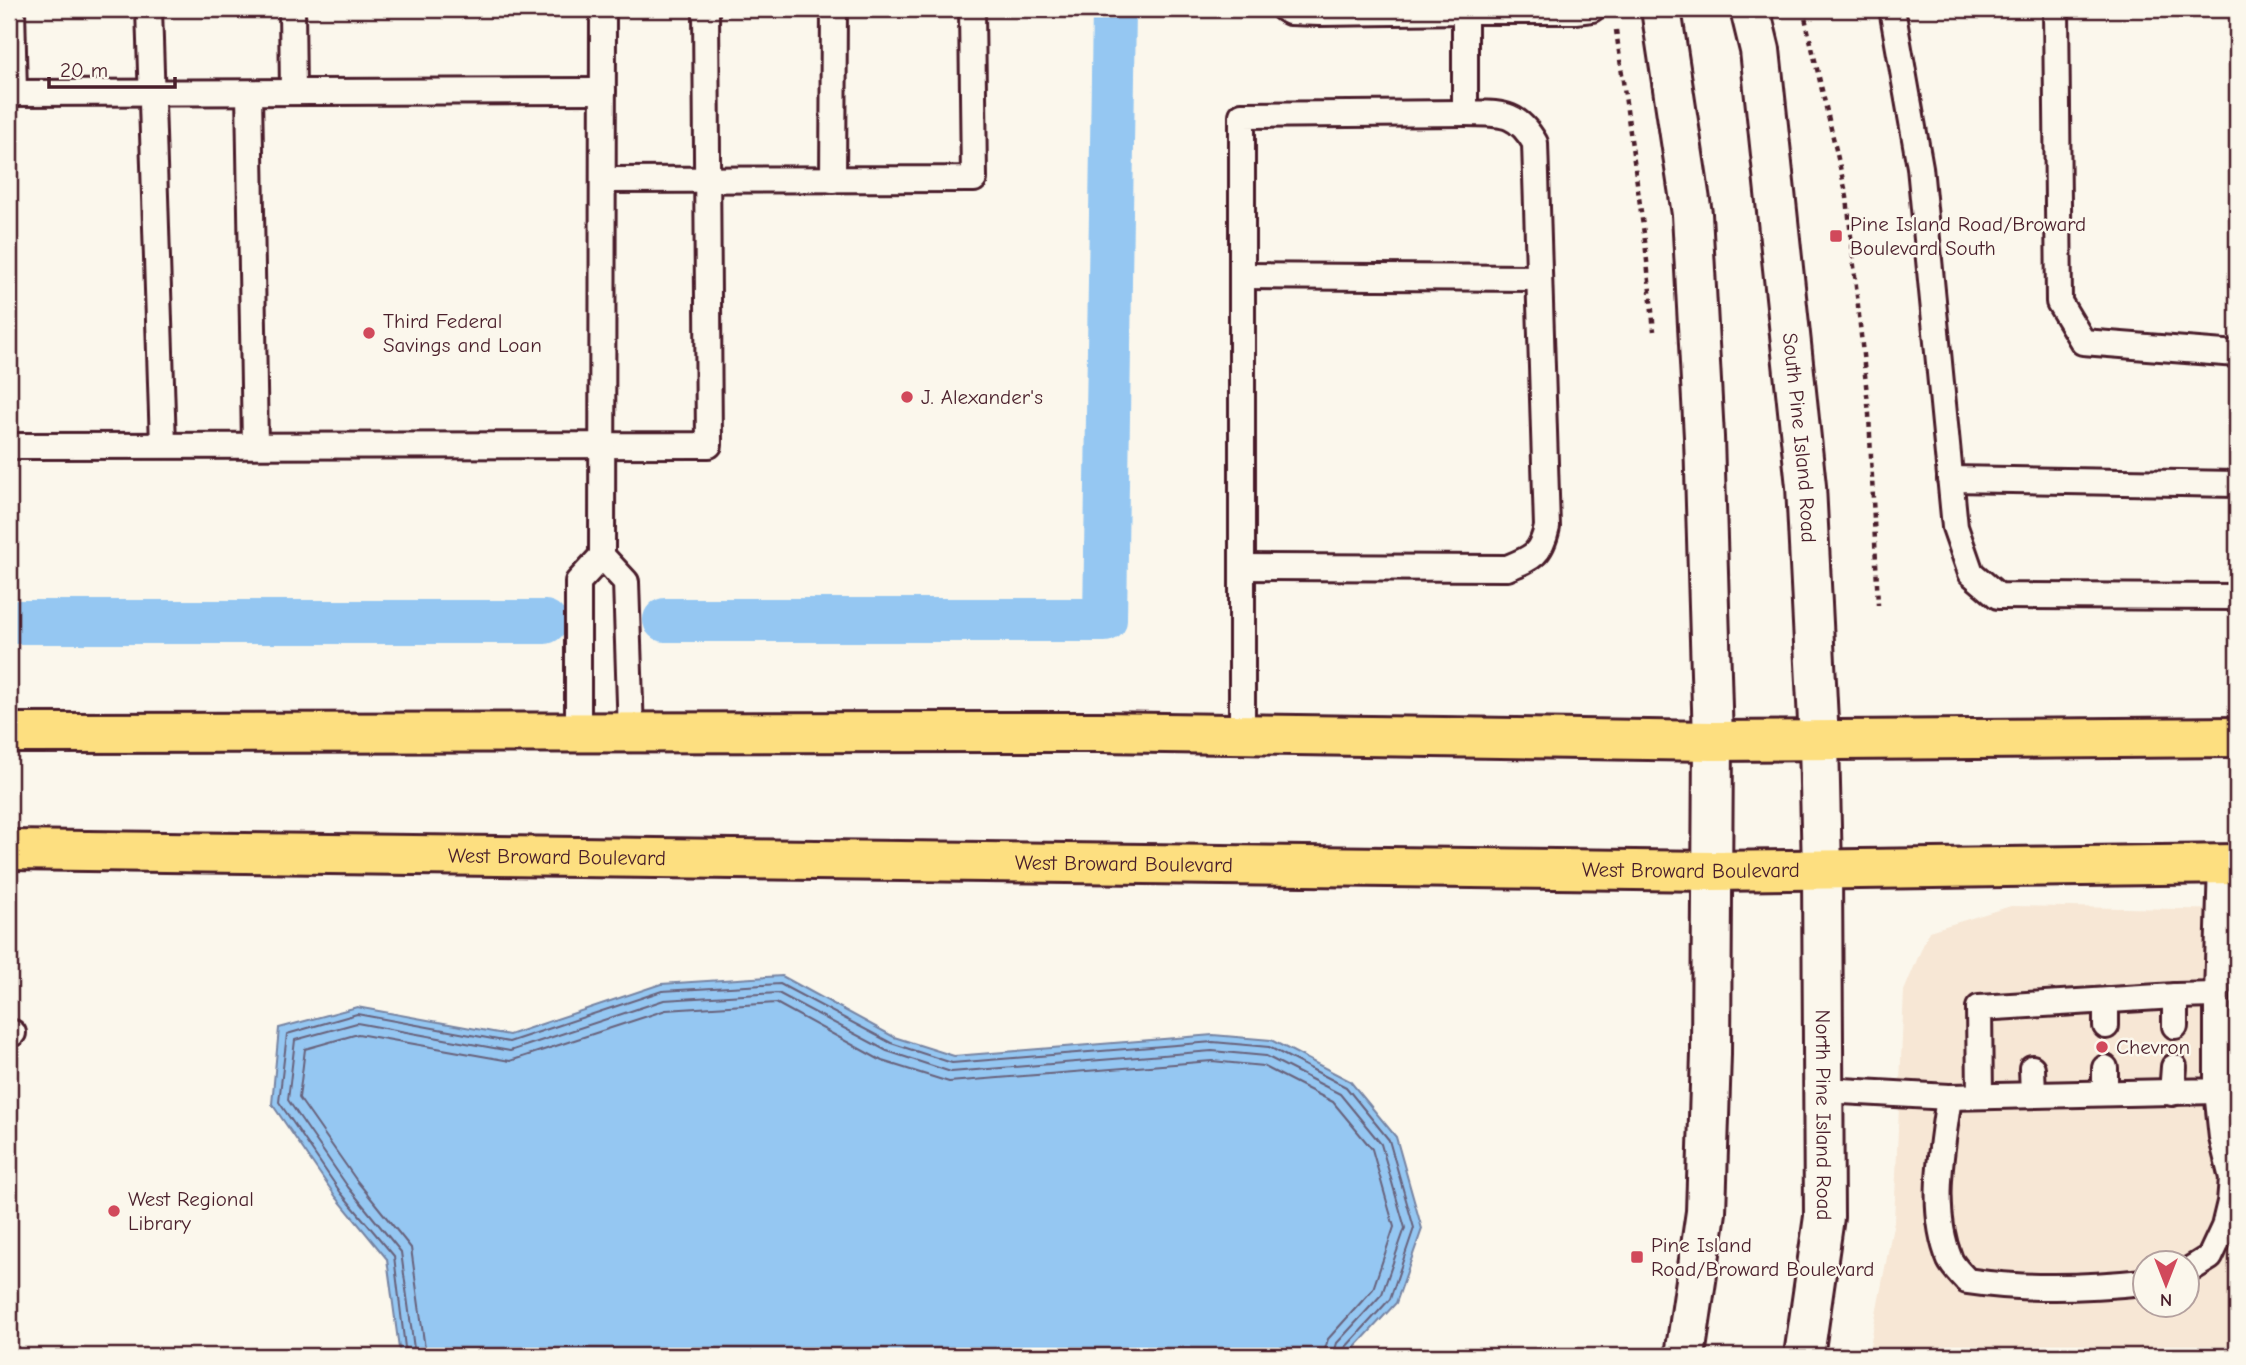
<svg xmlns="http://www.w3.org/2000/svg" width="2246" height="1365" font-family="'Comic Neue',sans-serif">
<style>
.built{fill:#f7e7d5;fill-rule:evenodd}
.water{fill:#95c7f2;stroke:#7784a2;stroke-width:2}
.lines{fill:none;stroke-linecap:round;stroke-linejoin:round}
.shore{stroke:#68627b;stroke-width:2}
.canal{stroke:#95c7f2;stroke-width:44}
.lane-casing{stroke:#4a1f2b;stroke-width:30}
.secondary-casing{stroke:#4a1f2b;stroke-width:44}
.primary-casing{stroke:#4a1f2b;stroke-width:44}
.path{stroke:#4a1f2b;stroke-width:4.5;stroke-dasharray:5 5;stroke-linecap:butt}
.lane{stroke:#fbf7ec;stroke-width:24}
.secondary{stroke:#fbf7ec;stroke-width:38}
.primary{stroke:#fddf80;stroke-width:38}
.poi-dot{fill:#d1495b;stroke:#fbf7ec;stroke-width:2.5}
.labels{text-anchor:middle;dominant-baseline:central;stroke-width:5;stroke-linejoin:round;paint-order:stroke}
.poi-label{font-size:21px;fill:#4a1f2b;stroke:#fbf7ec;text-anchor:start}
.street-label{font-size:21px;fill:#4a1f2b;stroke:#fbf7ec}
</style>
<rect width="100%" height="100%" fill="#fbf7ec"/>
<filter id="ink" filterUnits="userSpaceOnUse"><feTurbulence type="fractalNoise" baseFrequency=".0143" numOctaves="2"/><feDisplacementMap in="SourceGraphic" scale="14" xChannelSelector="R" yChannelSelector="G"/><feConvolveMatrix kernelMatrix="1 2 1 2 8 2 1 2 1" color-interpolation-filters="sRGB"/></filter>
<g filter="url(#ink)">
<!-- built -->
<path class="built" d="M2011 906 2237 910V1356H1868L1894 1221 1904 991 1929 931ZM2144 1264H2186V1306H2144Z"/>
<!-- water -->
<polygon class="water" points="782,976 894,1037 954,1056 1213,1035 1271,1040 1350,1081 1396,1137 1422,1229 1396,1303 1347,1356 400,1356 387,1259 336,1197 272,1104 279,1028 357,1007 509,1035 661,984"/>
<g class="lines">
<!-- shore -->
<g class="shore">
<polyline points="406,1356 394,1256 341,1193 279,1102 287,1034 357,1014 509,1042 662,991 780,984 891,1043 952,1063 1213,1042 1269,1047 1346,1087 1389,1140 1414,1228 1390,1299 1344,1349 1342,1356"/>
<polyline points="415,1356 401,1252 348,1187 288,1100 295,1040 357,1023 510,1051 664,1000 778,993 887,1051 951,1072 1212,1051 1266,1056 1340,1094 1381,1144 1405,1228 1382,1294 1337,1343 1333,1356"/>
<polyline points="426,1356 411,1248 357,1181 299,1098 305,1049 358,1034 510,1061 666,1010 776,1003 882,1061 949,1082 1212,1061 1263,1066 1333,1102 1372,1149 1394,1227 1373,1289 1328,1339 1323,1356"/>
</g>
<!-- canal -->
<g class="canal">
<polyline points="665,620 1105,620 1114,9"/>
<polyline points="9,622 545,622"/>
</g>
<defs>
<g id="lane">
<polyline points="12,9 14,93"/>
<polyline points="149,9 163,445"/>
<polyline points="292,9 293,92"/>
<polyline points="1284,9 1290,12 1320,13 1465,11 1575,11 1592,9"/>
<polyline points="1892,9 1920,167 1955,527 1971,573 1998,596 2237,597"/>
<polyline points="2056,9 2059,302 2083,342 2237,354"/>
<polyline points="9,93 603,91"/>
<polyline points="249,93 255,445"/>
<polyline points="603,180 974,179 972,9"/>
<polyline points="833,180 834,9"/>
<polyline points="1242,276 1539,278"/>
<polyline points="9,446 709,445 706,9"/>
<polyline points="1950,479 2237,484"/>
<polyline points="602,556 626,582 631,733"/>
<path d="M1242 567 1507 568C1532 558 1541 555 1547 527L1535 143C1516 110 1500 114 1465 113V9"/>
<polyline points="578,733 578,582 602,556 603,9"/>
<polyline points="1242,734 1242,115 1465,113"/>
<polyline points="2175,996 2175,1026"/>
<polyline points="2106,1001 2106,1026"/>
<polyline points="9,1033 13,1033"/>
<polyline points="2032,1068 2033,1095"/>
<polyline points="2105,1068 2105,1093"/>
<polyline points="1824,1090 1949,1097 2217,1091 2217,995 2221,864"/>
<polyline points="2172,1093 2174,1067"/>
<polyline points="1980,1096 1979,1008 2175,996 2217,995"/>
<path d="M1949 1097C1942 1149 1929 1210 1950 1260 1954 1268 1962 1275 1967 1281 2026 1290 2086 1288 2144 1282"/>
<polyline points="2186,1272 2210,1257 2224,1227 2230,1202 2232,1178 2222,1138 2217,1091"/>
</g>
<g id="secondary">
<polyline points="1661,9 1692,214 1704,437 1713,741 1711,1054 1706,1212 1685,1356"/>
<path id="s1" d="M1750 9 1760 50 1806 486 1819 741 1822 871 1824 1217 1804 1356"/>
</g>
<g id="primary">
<polyline points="9,733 1099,732 1713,741 2237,737"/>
<path id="s2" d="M9 850 1713 871 2237 864"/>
</g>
</defs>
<!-- lane casing -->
<use href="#lane" class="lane-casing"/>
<!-- secondary casing -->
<use href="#secondary" class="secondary-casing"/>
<!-- primary casing -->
<use href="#primary" class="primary-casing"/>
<!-- path -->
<g class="path">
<polyline points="1803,9 1847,197 1869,414 1878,605"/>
<polyline points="1616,30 1645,241 1654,331"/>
</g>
<!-- lane -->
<use href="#lane" class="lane"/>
<!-- secondary -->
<use href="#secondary" class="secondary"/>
<!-- primary -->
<use href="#primary" class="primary"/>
</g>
</g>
<!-- markers -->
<g class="poi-dot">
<rect x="1829" y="229" width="14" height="14" rx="3.5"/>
<circle cx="369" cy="333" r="7"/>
<circle cx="907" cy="397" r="7"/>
<circle cx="2102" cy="1047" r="7"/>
<circle cx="114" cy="1211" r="7"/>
<rect x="1630" y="1250" width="14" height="14" rx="3.5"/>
</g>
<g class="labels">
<!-- poi labels -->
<g class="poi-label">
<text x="1850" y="224">Pine Island Road/Broward<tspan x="1850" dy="24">Boulevard South</tspan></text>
<text x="383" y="321">Third Federal<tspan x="383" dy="24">Savings and Loan</tspan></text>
<text x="921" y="397">J. Alexander's</text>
<text x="2116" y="1047">Chevron</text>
<text x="128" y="1199">West Regional<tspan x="128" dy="24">Library</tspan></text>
<text x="1651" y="1245">Pine Island<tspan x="1651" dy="24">Road/Broward Boulevard</tspan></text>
</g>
<!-- street labels -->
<g class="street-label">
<text stroke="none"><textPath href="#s1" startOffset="432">South Pine Island Road</textPath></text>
<text stroke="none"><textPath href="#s2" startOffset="548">West Broward Boulevard</textPath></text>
<text stroke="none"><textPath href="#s2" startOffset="1115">West Broward Boulevard</textPath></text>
<text stroke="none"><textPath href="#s2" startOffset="1682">West Broward Boulevard</textPath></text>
<text stroke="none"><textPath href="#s1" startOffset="1110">North Pine Island Road</textPath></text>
</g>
</g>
<!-- margin -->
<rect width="2246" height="1365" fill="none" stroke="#fbf7ec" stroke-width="35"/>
<rect x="18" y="18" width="2211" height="1330" fill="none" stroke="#4a1f2b" stroke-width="2.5" filter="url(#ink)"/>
<!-- north arrow -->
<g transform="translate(2166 1284) rotate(180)"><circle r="33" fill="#fbf7ec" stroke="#b4a19f" stroke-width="2"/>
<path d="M0-5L12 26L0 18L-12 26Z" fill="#d1495b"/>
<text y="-10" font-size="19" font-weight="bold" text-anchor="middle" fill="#4a1f2b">N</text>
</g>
<!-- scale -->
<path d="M49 77v10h126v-10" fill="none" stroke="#4a1f2b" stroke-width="3.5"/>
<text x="60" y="77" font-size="21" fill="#4a1f2b" stroke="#fbf7ec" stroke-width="5" paint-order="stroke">20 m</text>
</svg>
